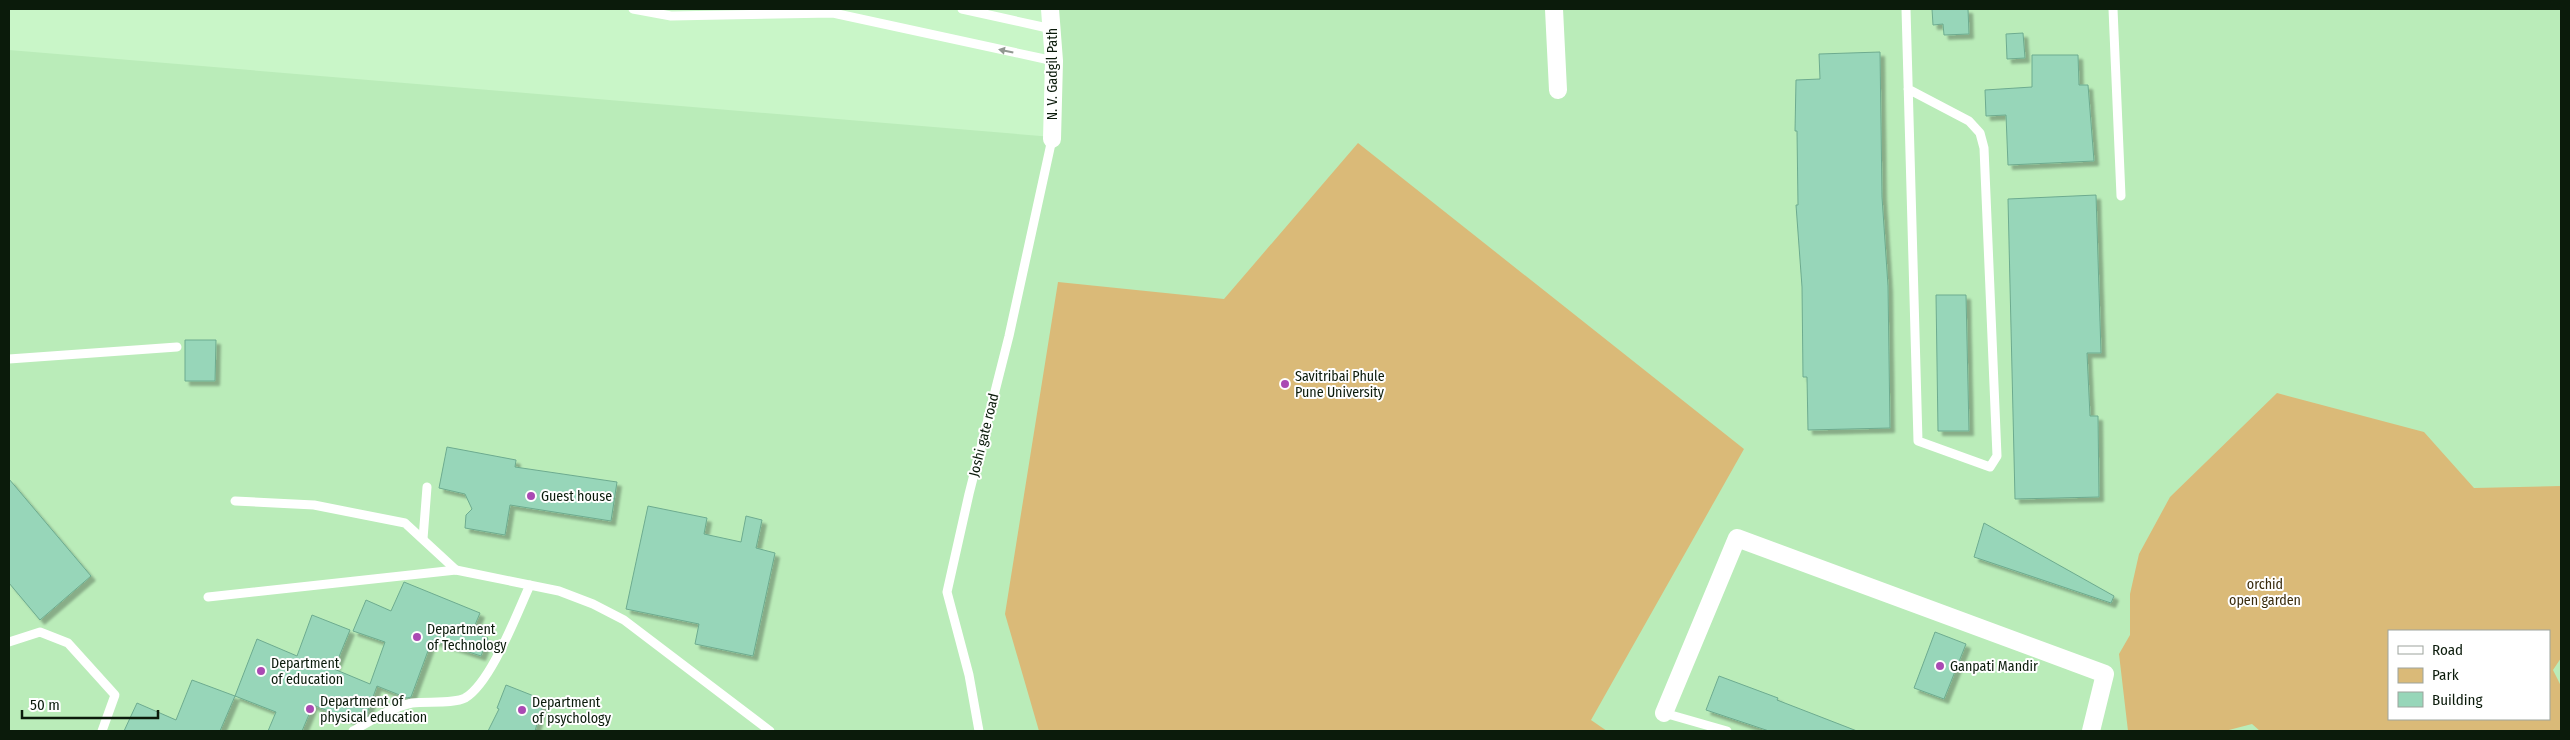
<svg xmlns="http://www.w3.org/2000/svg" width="2570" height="740" font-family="'Fira Sans Condensed',sans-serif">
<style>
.built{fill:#baecb9;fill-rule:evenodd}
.green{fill:#daba78;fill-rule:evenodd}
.building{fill:#97d6b9;stroke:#6dab8f;filter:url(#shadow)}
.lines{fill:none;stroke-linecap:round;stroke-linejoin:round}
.service{stroke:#fff;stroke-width:9}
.minor{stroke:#fff;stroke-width:18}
.oneway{fill:#919891}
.poi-dot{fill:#aa4ab3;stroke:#fff;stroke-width:2}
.labels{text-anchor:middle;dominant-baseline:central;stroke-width:4;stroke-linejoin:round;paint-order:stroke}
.street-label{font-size:14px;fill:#0b1b0b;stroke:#fff}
.poi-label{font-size:14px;fill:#0b1b0b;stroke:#fff;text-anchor:start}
.park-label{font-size:14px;fill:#3a2c0e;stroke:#fff}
</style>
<defs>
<filter id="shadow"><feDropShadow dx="4.5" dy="4.5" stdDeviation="1" flood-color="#0004"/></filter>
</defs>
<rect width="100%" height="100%" fill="#c9f6c8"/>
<!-- built -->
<path class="built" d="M1048 9H2561V731H9V50L1053 137ZM2389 631H2549V719H2389Z"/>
<!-- green -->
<g class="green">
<polygon points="1358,143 1744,449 1591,720 1607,731 1039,731 1005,614 1058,282 1224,299"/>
<path d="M2277 393 2424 432 2474 488 2561 486V658L2553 670 2561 686V731H2260L2252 724 2225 731H2128L2119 654 2130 635V594L2139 554 2170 497ZM2389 631H2549V719H2389Z"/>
</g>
<!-- building -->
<g class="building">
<polygon points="1932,9 1968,9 1969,34 1944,35 1943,24 1933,25"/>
<polygon points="2023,33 2025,58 2007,59 2006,34"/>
<polygon points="1880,52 1882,197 1888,286 1890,428 1808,430 1807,377 1803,377 1802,287 1796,205 1798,205 1797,131 1795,131 1796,80 1820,79 1819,54"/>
<polygon points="2032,55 2078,55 2079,85 2088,85 2094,161 2008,165 2006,115 1986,116 1985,90 2032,87"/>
<polygon points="2096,195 2101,353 2087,353 2090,416 2098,416 2099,497 2015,499 2008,199"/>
<polygon points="1936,295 1966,295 1969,431 1938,431"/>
<polygon points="185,340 216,340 215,381 185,381"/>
<polygon points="447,447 516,460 515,467 617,482 611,521 510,505 505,535 465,528 466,515 472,509 465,494 439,488"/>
<polygon points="9,479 91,576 40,620 9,583"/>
<polygon points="648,506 707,518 704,534 741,542 746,516 762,520 756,548 775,553 753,656 695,644 699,624 626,609"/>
<polygon points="1984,523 2114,596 2111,603 1974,557"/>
<polygon points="404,582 480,613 472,632 488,638 481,656 432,640 411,697 407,698 377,686 366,716 356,722 313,705 302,731 268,731 276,712 235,696 257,639 297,656 312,615 350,630 334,669 370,684 385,642 353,631 366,600 391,611"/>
<polygon points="1935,632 1966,644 1944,699 1914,688"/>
<polygon points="1719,676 1778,698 1777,700 1857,731 1769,731 1706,710"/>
<polygon points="192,680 235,696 220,731 124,731 137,703 176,720"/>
<polygon points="506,685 544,700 535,731 488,731 499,709 497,708"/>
</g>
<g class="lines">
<!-- service -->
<g class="service">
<polyline points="633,9 671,16 833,13 1054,61"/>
<polyline points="962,9 1052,29"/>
<polyline points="1906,9 1918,441 1990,467 1997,456 1984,148 1980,133 1969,121 1908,89"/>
<polyline points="2113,9 2121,196"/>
<polyline points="9,359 177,347"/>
<polyline points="235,501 314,505 405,523 456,570"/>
<polyline points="423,539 427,487"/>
<polyline points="208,597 456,570 559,591 593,604 624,620 770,731"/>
<polyline points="9,642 40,632 68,643 115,695 102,731"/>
<polyline points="1664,713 1727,731"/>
<path d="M353 731C370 721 392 707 412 703 426 701 454 704 465 698 491 683 517 613 530 585"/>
<polyline points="979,731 969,675 947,592 969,494 1009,336 1052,139"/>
</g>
<!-- minor -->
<g class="minor">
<polyline points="1050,9 1054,61 1052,139"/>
<polyline points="1554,9 1558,90"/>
<polyline points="1664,713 1737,538 2105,674 2091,731"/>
</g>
</g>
<!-- one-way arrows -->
<defs><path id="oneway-solid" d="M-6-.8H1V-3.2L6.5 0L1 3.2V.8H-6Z" transform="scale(1.25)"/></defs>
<use class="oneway" href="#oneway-solid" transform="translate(1006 51) rotate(-168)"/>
<!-- markers -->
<g class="poi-dot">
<circle cx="1285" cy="384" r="5"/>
<circle cx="531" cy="496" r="5"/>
<circle cx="417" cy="637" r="5"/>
<circle cx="1940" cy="666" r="5"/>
<circle cx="261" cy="671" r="5"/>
<circle cx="310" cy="709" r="5"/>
<circle cx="522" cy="710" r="5"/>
</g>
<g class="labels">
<!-- street labels -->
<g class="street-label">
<text transform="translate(1052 74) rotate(-90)">N. V. Gadgil Path</text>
<text transform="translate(984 435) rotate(-76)">Joshi gate road</text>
</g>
<!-- poi labels -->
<g class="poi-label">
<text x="1295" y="376">Savitribai Phule<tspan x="1295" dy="16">Pune University</tspan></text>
<text x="541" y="496">Guest house</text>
<text x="427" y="629">Department<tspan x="427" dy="16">of Technology</tspan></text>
<text x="271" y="663">Department<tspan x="271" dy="16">of education</tspan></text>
<text x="1950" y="666">Ganpati Mandir</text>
<text x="320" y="701">Department of<tspan x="320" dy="16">physical education</tspan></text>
<text x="532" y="702">Department<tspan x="532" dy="16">of psychology</tspan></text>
</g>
<!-- park labels -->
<g class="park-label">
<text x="2265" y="584">orchid<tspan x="2265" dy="16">open garden</tspan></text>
</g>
</g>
<!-- border -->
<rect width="2570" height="740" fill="none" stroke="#0b1b0b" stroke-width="20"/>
<!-- legend -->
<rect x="2388" y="630" width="162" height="90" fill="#ffffff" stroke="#9da49d"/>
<rect x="2398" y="646" width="25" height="8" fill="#ffffff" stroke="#9da49d"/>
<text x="2432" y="655" font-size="15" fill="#0b1b0b">Road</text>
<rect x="2398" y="668" width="25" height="15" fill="#daba78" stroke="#9da49d"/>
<text x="2432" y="680" font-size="15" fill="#0b1b0b">Park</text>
<rect x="2398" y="692" width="25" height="15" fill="#97d6b9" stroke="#9da49d"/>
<text x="2432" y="705" font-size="15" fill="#0b1b0b">Building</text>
<!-- scale -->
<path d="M22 710v8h136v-8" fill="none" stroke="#0b1b0b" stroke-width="2.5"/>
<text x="30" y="710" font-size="15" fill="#0b1b0b" stroke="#ffffff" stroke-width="4" paint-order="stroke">50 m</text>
</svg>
